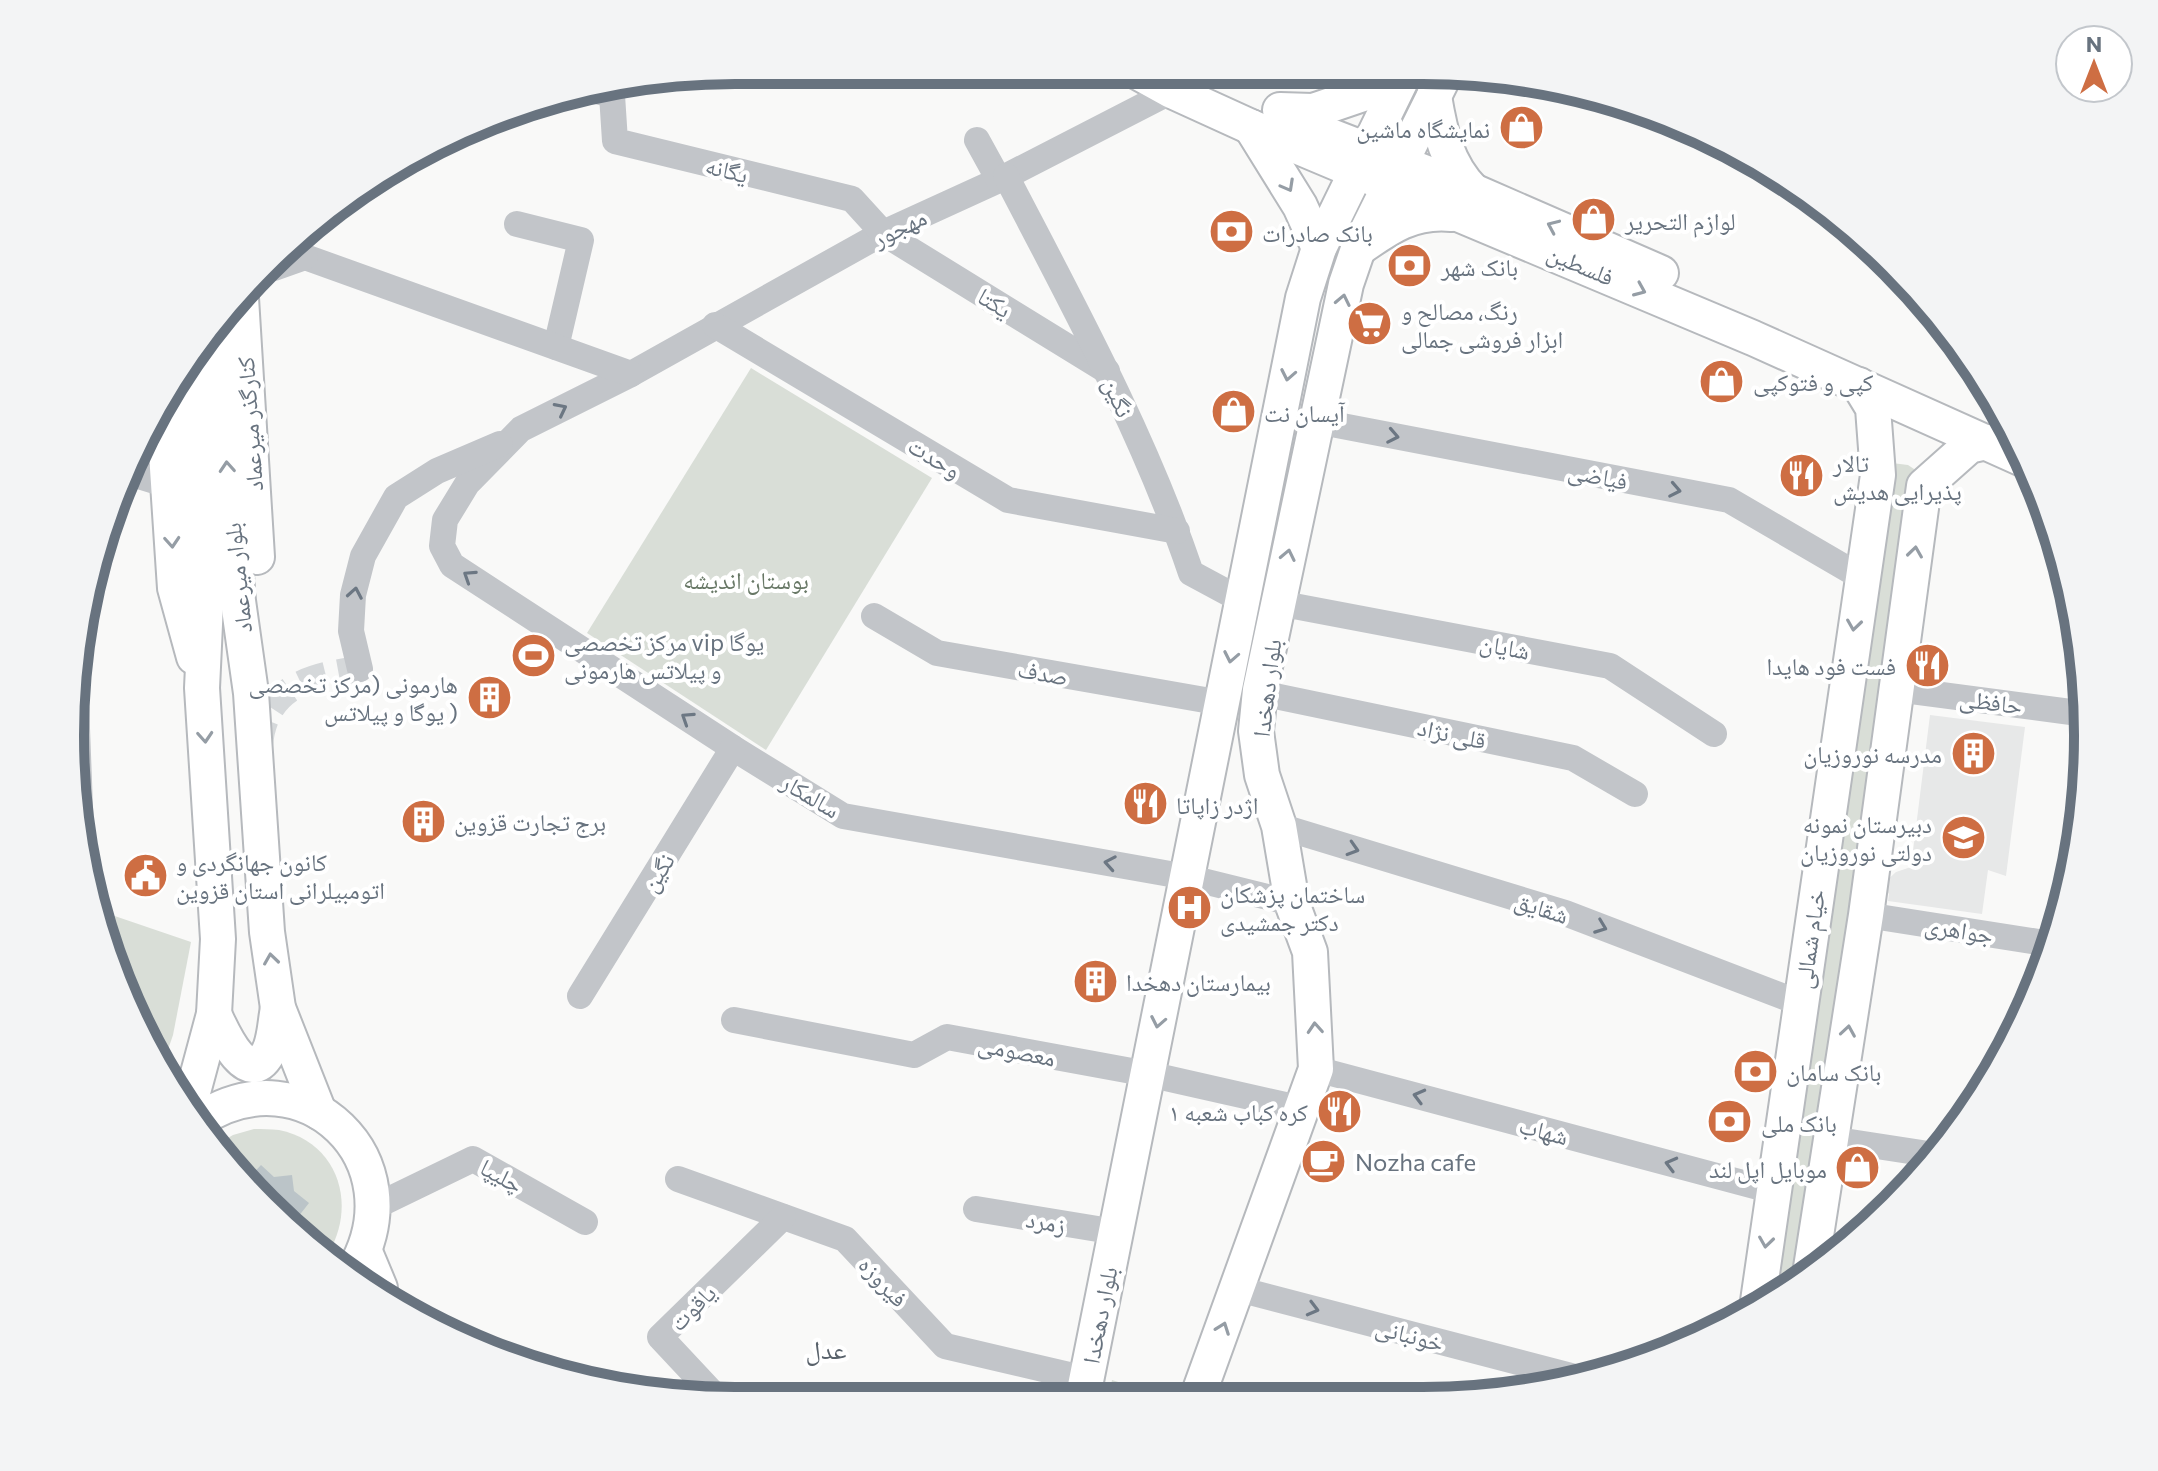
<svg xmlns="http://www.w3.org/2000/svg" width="2158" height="1471" font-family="Commissioner,'Noto Naskh Arabic',sans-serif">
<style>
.built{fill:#e7e8e8}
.green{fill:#d9ded7}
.water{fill:#bbc4c8}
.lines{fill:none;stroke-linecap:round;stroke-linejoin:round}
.minor-tunnel{stroke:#d5d8da;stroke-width:26;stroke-dasharray:26 13;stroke-linecap:butt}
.major-casing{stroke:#b6b9bd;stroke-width:38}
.minor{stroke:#c2c5c9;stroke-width:26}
.major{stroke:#fff;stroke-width:34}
.oneway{stroke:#959da5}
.oneway2{stroke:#6c7783}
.labels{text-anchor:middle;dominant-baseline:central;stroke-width:8;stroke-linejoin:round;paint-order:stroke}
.poi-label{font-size:24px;fill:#68737f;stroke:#fff;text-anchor:start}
.street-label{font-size:24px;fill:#68737f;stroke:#fff}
.park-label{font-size:24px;fill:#687866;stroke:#fff}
.neighbourhood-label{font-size:26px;fill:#59626b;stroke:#fff}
.rim{fill:none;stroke:#68737f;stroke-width:10}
</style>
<rect width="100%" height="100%" fill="#f9f9f8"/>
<!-- built -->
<polygon class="built" points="1930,715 2025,727 2006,876 1988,870 1982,914 1888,901 1889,894 1883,884 1896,872 1911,867"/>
<!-- green -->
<g class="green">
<polygon points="751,368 932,478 766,750 587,633"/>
<polygon points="1892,463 1908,465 1917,471 1810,1274 1793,1289 1757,1308"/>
<polygon points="100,911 191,942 173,1035 161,1070"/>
<path d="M254 1129C262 1129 271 1129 279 1130 338 1142 357 1204 329 1252L265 1206 218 1144 233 1135Z"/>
<polygon points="1112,1380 1178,1401 1108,1401"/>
</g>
<!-- water -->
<polygon class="water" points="261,1165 274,1177 292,1175 294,1191 309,1203 298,1217 299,1231 265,1206 245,1180 248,1179"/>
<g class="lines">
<!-- minor-tunnel -->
<path class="minor-tunnel" d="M260 745C265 687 311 675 360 669"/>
<defs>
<g id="major">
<polyline points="1134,70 1172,91 1251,127 1753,338 2027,461"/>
<path d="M1434 96C1440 132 1447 165 1473 191"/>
<polyline points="1280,110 1313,111 1363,94 1402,70"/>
<polyline points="1292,121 1473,191 1661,273"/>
<polyline points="1251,127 1300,206 1319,248"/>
<path d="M1358 249C1389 227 1413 210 1452 214"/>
<polyline points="241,298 257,557"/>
<polyline points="216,322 238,601 251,693 267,932 278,1008 319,1112"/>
<polyline points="163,408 175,588 194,657"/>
<path d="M214 1014C221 1029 247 1091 268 1053 275 1041 275 1022 278 1008"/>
<polyline points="189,1107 214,1014 218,939 202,688 206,603 190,360"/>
<path d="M199 1120C304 1050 418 1161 354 1270"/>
<polyline points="365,1252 380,1288"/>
<polyline points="1810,1274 1866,915 1924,486 1969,446 1987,442"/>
<polyline points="1757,1308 1878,475 1873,408 1859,385"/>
<polyline points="1082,1401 1303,298 1319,248 1406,70"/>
<polyline points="1196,1401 1316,1069 1310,952 1292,903 1279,826 1262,775 1256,731 1260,690 1346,284 1358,249 1446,72"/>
</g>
</defs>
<!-- major casing -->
<use href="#major" class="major-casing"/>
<!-- minor -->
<g class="minor">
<polyline points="1172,91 999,180 883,233 631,374 521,429 467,484 445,520 442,546 452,565 733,748 843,816 1187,877 1292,903"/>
<polyline points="600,92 612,95 615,141 852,199 883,233 1107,371"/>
<polyline points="977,140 999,180"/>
<path d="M1006 176C1073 305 1144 434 1191 573L1243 601"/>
<polyline points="517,224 581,240 556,347"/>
<polyline points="293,250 305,257 631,374"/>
<polyline points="274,268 305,257"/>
<polyline points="715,325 1008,500 1177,531"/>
<polyline points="1316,421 1729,500 1861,577"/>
<polyline points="126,472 168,485"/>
<polyline points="1278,603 1610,666 1714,734"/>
<polyline points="874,616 937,653 1222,703"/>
<polyline points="360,669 351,631 353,595 363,556 396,497 437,471 500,444"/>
<polyline points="75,676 81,833"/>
<polyline points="1896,689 2086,714"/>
<polyline points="1260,693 1573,758 1635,794"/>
<polyline points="1279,826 1565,913 1800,1003"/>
<polyline points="1866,915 2051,944"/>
<polyline points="580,996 733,748"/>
<polyline points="734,1020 914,1055 947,1037 1148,1074 1303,1109"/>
<polyline points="1316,1069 1773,1191"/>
<polyline points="1831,1139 1935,1155"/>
<polyline points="678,1179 845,1239 945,1346 1086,1379"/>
<polyline points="374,1207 473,1159 585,1222"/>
<polyline points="976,1209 1116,1232"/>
<polyline points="1238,1289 1583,1379"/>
<polyline points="718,1399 660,1337 783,1217"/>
</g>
<!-- major -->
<use href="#major" class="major"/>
</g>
<!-- one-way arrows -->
<defs><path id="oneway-chevron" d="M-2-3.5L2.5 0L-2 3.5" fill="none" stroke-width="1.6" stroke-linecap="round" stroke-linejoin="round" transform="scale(2)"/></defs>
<g class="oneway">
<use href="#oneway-chevron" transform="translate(1288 186) rotate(61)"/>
<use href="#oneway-chevron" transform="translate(1553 226) rotate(-156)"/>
<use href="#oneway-chevron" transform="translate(1640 290) rotate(23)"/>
<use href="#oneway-chevron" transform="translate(1343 300) rotate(-78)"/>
<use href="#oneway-chevron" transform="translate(1288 375) rotate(101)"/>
<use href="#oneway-chevron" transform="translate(227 467) rotate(-94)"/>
<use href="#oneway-chevron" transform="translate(172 542) rotate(86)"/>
<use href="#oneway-chevron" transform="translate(1915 552) rotate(-82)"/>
<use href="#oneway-chevron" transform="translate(1288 555) rotate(-78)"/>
<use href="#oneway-chevron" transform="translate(1854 625) rotate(98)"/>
<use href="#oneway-chevron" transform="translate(1231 657) rotate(101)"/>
<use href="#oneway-chevron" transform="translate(205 737) rotate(86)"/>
<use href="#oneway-chevron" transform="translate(271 959) rotate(-98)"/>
<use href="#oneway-chevron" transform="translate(1158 1022) rotate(101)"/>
<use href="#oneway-chevron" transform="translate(1315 1028) rotate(-94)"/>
<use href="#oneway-chevron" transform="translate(1848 1031) rotate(-81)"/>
<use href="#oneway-chevron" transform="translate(1766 1242) rotate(98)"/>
<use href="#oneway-chevron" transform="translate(1223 1328) rotate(-70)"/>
</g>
<g class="oneway2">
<use href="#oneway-chevron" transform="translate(561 409) rotate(-27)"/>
<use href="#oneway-chevron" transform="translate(1393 436) rotate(11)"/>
<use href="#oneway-chevron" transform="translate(1675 490) rotate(11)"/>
<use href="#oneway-chevron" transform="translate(469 576) rotate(-147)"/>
<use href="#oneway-chevron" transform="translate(355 593) rotate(-80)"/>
<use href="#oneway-chevron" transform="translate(687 718) rotate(-147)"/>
<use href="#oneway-chevron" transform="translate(1353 849) rotate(17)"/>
<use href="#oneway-chevron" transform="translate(1110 863) rotate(-170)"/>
<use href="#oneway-chevron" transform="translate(1601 927) rotate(21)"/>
<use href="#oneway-chevron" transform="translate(1419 1096) rotate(-165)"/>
<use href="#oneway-chevron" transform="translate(1671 1164) rotate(-165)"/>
<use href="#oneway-chevron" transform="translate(1313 1309) rotate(15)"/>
</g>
<!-- icons -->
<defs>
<symbol id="shop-disc" viewBox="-11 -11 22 22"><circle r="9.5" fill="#ce6e43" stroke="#fff"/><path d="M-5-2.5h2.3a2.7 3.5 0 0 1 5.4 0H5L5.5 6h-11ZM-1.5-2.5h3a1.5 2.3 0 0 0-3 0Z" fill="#fff"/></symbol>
<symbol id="bank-disc" viewBox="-11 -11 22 22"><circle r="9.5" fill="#ce6e43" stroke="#fff"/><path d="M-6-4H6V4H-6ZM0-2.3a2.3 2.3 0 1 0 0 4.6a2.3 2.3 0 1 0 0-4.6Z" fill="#fff"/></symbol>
<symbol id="supermarket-disc" viewBox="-11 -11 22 22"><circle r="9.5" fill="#ce6e43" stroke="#fff"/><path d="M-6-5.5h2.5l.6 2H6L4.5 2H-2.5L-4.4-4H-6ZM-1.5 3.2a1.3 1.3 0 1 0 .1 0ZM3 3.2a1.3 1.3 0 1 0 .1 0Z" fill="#fff"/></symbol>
<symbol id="restaurant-disc" viewBox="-11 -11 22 22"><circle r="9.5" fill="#ce6e43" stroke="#fff"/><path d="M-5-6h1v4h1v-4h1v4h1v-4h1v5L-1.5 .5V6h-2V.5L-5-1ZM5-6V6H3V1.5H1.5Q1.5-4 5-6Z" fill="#fff"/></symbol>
<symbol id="stadium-disc" viewBox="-11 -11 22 22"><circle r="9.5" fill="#ce6e43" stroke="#fff"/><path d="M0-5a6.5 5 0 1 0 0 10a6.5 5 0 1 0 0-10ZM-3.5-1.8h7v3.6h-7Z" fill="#fff"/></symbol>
<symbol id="building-disc" viewBox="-11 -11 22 22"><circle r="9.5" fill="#ce6e43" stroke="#fff"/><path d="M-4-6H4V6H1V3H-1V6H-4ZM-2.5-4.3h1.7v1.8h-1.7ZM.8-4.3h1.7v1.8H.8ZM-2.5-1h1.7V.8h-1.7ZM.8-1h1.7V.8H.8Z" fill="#fff"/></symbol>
<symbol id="school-disc" viewBox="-11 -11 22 22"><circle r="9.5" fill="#ce6e43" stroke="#fff"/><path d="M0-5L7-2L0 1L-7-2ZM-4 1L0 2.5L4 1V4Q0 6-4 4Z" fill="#fff"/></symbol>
<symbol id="civic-disc" viewBox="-11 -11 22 22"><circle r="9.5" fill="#ce6e43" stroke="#fff"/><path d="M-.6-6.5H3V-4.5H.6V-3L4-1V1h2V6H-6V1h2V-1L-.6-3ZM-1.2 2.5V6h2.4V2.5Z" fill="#fff"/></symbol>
<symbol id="hospital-disc" viewBox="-11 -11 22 22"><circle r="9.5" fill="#ce6e43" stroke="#fff"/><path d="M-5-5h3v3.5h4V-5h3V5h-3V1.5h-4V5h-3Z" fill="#fff"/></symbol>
<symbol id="cafe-disc" viewBox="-11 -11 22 22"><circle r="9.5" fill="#ce6e43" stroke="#fff"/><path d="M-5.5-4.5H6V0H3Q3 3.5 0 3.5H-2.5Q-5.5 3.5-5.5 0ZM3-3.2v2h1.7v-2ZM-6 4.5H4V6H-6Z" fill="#fff"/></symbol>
</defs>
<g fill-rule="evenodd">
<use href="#shop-disc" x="1496" y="102" width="51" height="51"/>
<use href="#shop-disc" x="1568" y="194" width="51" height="51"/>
<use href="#bank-disc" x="1206" y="206" width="51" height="51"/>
<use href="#bank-disc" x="1384" y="240" width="51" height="51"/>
<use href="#supermarket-disc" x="1344" y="298" width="51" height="51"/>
<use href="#shop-disc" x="1696" y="356" width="51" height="51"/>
<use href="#shop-disc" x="1208" y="386" width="51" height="51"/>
<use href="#restaurant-disc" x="1776" y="450" width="51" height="51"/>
<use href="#stadium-disc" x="508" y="630" width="51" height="51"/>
<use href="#restaurant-disc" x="1902" y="640" width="51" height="51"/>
<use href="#building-disc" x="464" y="672" width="51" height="51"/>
<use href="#building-disc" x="1948" y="728" width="51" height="51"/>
<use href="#restaurant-disc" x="1120" y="778" width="51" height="51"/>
<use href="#building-disc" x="398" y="796" width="51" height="51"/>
<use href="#school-disc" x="1938" y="812" width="51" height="51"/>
<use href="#civic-disc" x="120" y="850" width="51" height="51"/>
<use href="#hospital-disc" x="1164" y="882" width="51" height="51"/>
<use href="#building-disc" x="1070" y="956" width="51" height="51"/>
<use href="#bank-disc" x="1730" y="1046" width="51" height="51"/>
<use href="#restaurant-disc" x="1314" y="1086" width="51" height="51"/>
<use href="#bank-disc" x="1704" y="1096" width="51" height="51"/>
<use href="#cafe-disc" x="1298" y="1136" width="51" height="51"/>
<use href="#shop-disc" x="1832" y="1142" width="51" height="51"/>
</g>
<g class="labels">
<!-- poi labels -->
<g class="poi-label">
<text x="1490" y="128" text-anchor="end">نمایشگاه ماشین</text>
<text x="1625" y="220">لوازم التحریر</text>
<text x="1262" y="232">بانک صادرات</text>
<text x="1441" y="266">بانک شهر</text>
<text x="1401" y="310">رنگ، مصالح و<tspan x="1401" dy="28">ابزار فروشی جمالی</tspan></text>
<text x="1753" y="381">کپی و فتوکپی</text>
<text x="1264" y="412">آیسان نت</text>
<text x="1833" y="462">تالار<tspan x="1833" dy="28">پذیرایی هدیش</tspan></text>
<text x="564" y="641">مرکز تخصصی vip یوگا<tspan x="564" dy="28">و پیلاتس هارمونی</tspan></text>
<text x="1896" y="665" text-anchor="end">فست فود هایدا</text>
<text x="458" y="683" text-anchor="end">هارمونی (مرکز تخصصی<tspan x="458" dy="28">یوگا و پیلاتس )</tspan></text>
<text x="1942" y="753" text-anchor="end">مدرسه نوروزیان</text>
<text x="1176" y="804">اژدر زاپاتا</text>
<text x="454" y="821">برج تجارت قزوین</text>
<text x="1932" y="823" text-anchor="end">دبیرستان نمونه<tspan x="1932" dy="28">دولتی نوروزیان</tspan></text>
<text x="176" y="861">کانون جهانگردی و<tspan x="176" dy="28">اتومبیلرانی استان قزوین</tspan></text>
<text x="1220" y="893">ساختمان پزشکان<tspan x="1220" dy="28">دکتر جمشیدی</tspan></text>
<text x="1126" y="981">بیمارستان دهخدا</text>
<text x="1786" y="1071">بانک سامان</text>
<text x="1308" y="1111" text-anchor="end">کره کباب شعبه ۱</text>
<text x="1761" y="1122">بانک ملی</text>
<text x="1355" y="1161">Nozha cafe</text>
<text x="1827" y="1168" text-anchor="end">موبایل اپل لند</text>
</g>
<!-- street labels -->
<g class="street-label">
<text transform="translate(727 169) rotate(14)">یگانه</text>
<text transform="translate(899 227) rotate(-26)">مهجور</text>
<text transform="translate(1581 264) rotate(23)">فلسطین</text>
<text transform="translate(995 302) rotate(32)">یکتا</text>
<text transform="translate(1119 397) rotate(66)">نگین</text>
<text transform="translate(249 424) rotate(-94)">کنارگذر میرعماد</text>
<text transform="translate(935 457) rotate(31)">وحدت</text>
<text transform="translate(1598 475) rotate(11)">فیاضی</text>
<text transform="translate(237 578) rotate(-96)">بلوار میرعماد</text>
<text transform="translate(1505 646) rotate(11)">شایان</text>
<text transform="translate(1043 672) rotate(10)">صدف</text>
<text transform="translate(1266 688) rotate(-83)">بلوار دهخدا</text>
<text transform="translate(1991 701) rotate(7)">حافظی</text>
<text transform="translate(1452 733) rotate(12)">قلی نژاد</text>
<text transform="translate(811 795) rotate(31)">سالمکار</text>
<text transform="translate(657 872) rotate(-58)">نگین</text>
<text transform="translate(1542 907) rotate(18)">شقایق</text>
<text transform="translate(1959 929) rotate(9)">جواهری</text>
<text transform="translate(1809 939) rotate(-82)">خیام شمالی</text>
<text transform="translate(1017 1050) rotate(11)">معصومی</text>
<text transform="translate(1544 1130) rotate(15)">شهاب</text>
<text transform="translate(502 1175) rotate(29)">چلیپا</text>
<text transform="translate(1046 1221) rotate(10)">زمرد</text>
<text transform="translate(884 1281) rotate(47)">فیروزه</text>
<text transform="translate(692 1307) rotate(-45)">یاقوت</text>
<text transform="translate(1099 1315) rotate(-79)">بلوار دهخدا</text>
<text transform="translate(1410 1334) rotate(15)">خونبانی</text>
</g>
<!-- park labels -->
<g class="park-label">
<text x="746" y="579">بوستان اندیشه</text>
</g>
<!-- neighbourhood labels -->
<g class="neighbourhood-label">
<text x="826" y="1348">عدل</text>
</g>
</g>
<!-- crop -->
<path d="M0 0H2158V1471H0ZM735 84H1423A651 651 0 0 1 2074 735V736A651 651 0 0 1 1423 1387H735A651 651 0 0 1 84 736V735A651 651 0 0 1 735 84Z" fill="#f3f4f5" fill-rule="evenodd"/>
<path class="rim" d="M735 84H1423A651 651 0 0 1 2074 735V736A651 651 0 0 1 1423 1387H735A651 651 0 0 1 84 736V735A651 651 0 0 1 735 84Z"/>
<!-- north arrow -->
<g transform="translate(2094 64)"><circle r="38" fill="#ffffff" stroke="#c3c7cc" stroke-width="2"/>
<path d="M0-6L14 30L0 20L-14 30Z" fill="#ce6e43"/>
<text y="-12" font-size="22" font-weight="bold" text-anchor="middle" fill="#68737f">N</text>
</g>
</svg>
